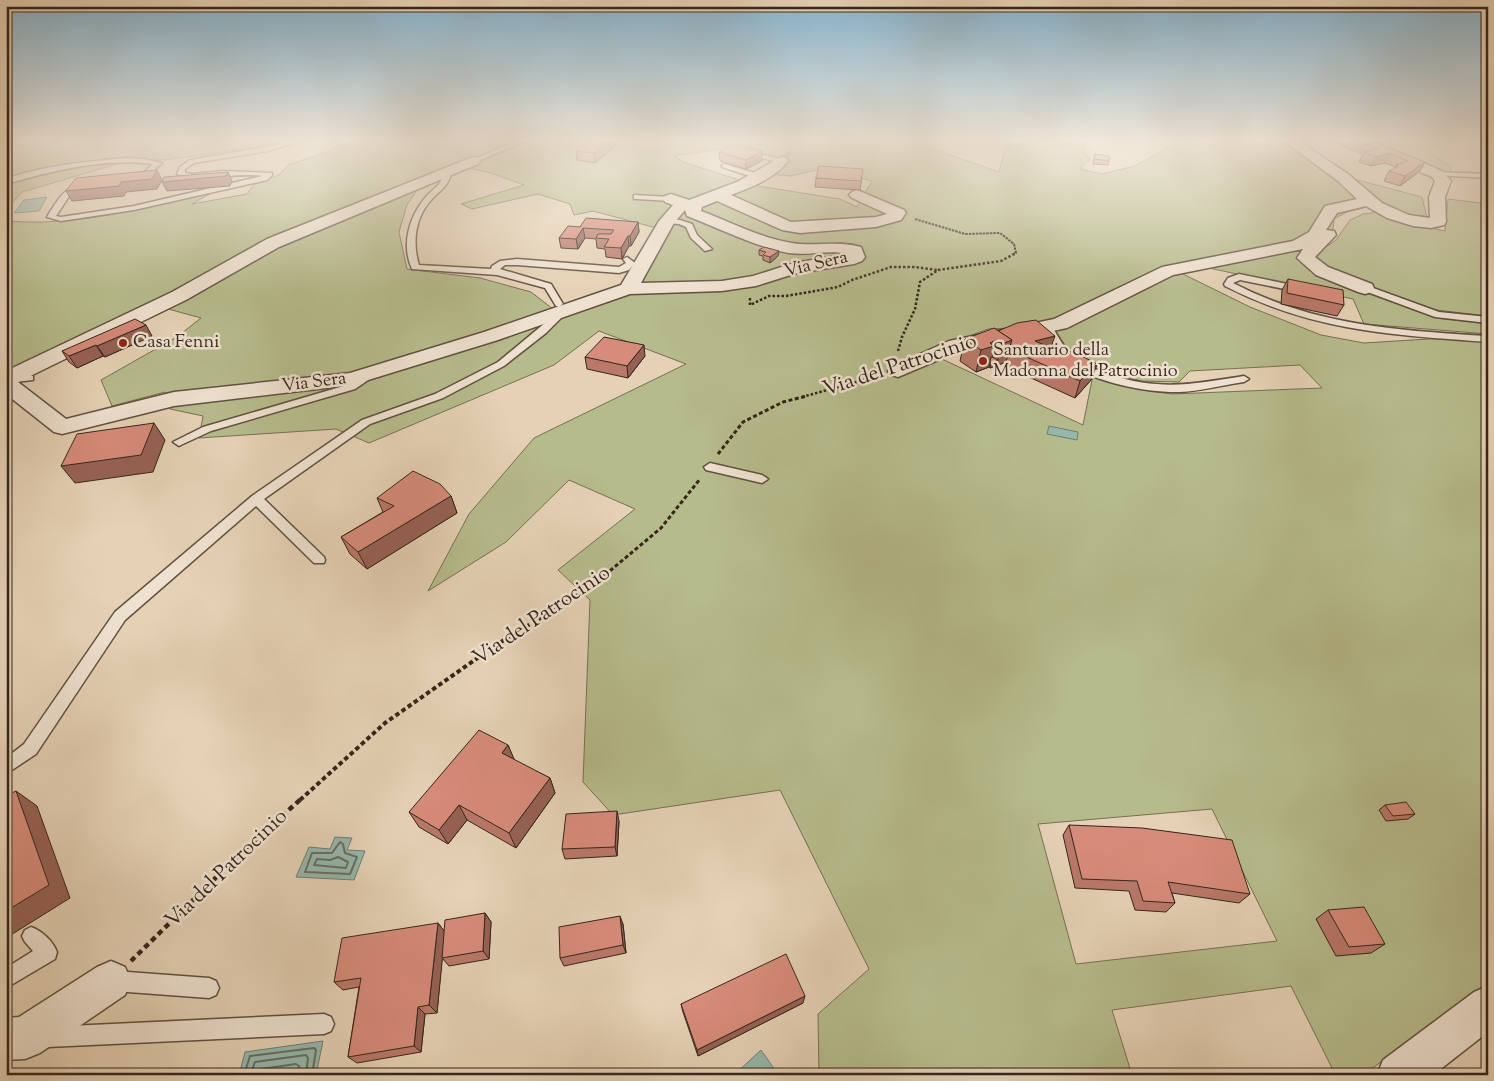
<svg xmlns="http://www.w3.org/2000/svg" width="1494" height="1081" font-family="'Sorts Mill Goudy',serif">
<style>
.green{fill:#b6bb8c;stroke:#767054;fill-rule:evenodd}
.water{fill:#96b7ab;stroke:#707d71}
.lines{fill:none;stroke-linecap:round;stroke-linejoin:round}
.shore{stroke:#666e63;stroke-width:2}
.stream{stroke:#707d71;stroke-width:4}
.service-casing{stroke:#625142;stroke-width:3}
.minor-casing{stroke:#625142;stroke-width:3}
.path-far4{stroke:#36261b;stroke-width:2;stroke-dasharray:2.5 1;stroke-linecap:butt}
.path-far3{stroke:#36261b;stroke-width:2.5;stroke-dasharray:2.5 2;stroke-linecap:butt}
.path-far2{stroke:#36261b;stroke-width:3;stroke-dasharray:4 2.5;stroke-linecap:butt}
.path-far1{stroke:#36261b;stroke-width:4;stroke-dasharray:4.5 3;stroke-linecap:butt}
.path{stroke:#36261b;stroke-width:4.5;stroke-dasharray:5.5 4;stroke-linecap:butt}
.service{fill:#eee1cf;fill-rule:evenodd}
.minor{fill:#eee1cf;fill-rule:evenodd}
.wall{fill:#b97869;stroke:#36261b}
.shaded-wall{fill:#966155;stroke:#36261b}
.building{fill:#d78b7a;stroke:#36261b}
.poi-dot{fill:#8f2418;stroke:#eee1cf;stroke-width:2}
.labels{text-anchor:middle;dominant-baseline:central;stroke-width:5;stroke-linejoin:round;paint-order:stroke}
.far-street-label{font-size:18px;fill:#36261b;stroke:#eee1cf}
.far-poi-label{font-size:18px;fill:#36261b;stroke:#eee1cf;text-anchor:start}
.street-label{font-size:21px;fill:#36261b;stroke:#eee1cf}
</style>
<rect width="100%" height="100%" fill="#e5d1b5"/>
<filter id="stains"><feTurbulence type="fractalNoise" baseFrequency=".004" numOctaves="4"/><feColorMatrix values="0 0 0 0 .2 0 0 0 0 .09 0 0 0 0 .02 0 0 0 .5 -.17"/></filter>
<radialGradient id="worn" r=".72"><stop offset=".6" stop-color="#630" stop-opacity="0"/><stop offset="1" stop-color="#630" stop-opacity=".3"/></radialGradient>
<!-- green -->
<g class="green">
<polygon points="25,141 278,141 258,147 164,160 154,159 124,162 22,192 6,210 6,144"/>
<path d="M350 141H514L174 295 6 375V217L8 221C77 227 146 207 213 192L192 204 247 194 255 183 279 175 288 165 329 151Z"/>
<path d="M529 141H911L999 172 1005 149 1004 141H1086L1083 152 1090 159 1080 169 1102 174 1135 166 1180 141H1287L1361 198 1363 208 1347 212 1334 219 1333 230 1299 251 1304 260 1318 271 1370 294 1437 318 1488 324V334L1364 324 1353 299 1209 268 1183 274 1250 307 1321 335 1364 343 1444 338 1488 341V795L1484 797 1488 799V984L1363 1075H1323L1332 1068 1291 986 1112 1010 1132 1075H819L818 1014 869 969 780 790 613 815 583 782 590 600 558 570 635 509 569 480 506 542 428 591 469 514 534 438 686 364 599 331 554 365 369 443 336 429 199 438 203 416 170 409 165 392 112 406 101 380 177 337 201 318 161 307 276 245 419 187 407 205 399 232 407 269 480 278 531 292 553 309 629 293 660 229 593 211 574 215 570 204 538 194 472 209 461 204 524 185 491 173 468 168ZM741 146 775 157 768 174 791 176 824 168 872 181 857 207 840 199 758 186 683 162 674 156ZM1052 326 1059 340 1073 357 1096 368 1141 381 1179 382 1190 371 1300 365 1322 388 1172 394 1134 388 1093 375 1083 425 927 352 988 329ZM1212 809 1277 941 1076 964 1038 824Z"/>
<polygon points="1366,141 1434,141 1430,152 1451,167 1450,172 1430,169"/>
<path d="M1346 177 1422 197 1427 218C1399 222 1367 193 1346 177Z"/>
<polygon points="1448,199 1488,204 1488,316 1436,310 1382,291 1328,269 1316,260 1317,253 1336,240 1350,220 1363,214 1379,212 1404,222 1445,231"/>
</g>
<!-- water -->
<g class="water">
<polygon points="47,197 39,211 14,213 24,200"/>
<polygon points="1049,426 1078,432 1077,440 1047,434"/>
<polygon points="335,837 352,838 347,850 365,851 354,880 296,877 309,847 330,849"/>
<polygon points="323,1041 316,1075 239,1075 245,1052"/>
<polygon points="761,1050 775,1070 770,1075 734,1075"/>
</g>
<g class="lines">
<!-- shore -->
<g class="shore">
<polygon points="340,842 343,844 345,853 357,857 350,874 305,872 312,853 332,853"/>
<polygon points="338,857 348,862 346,868 314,865 317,859 330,860"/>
<polyline points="244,1075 250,1056 314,1048 316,1050 312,1075"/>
<polyline points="250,1075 255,1062 306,1055 308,1058 306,1075"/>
<polyline points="258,1075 261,1069 296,1064 299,1066 298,1075"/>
</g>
<!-- stream -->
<polyline class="stream" points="775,162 790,153"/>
<defs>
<g id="service">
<path d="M291 141H300L268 151 194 163 185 169V173L193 174 223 171 272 173V175L267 180 134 210 61 221 47 217C56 202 64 188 81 183L85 185 84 187 70 195 56 216 61 217 134 206 262 176C243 172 190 182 177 174L180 167 190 160 267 147Z"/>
<polygon points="517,141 525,141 475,162 470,161"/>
<polygon points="745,150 783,160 784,161 781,163 743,153 743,151"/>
<path d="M127 158 144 159 162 163 142 180 132 178 140 176 153 164C108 157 50 171 6 184V179C40 166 90 161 127 158Z"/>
<polygon points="724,164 762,175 763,177 759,179 722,167 722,165"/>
<path d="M447 171 451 173C449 185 441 190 433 198 415 216 412 242 419 265L491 269 492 266 500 261 517 259 619 267 626 263 623 259 627 257 635 263 629 270 619 273 517 265H505L500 269 551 284 563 304 559 307 556 306 545 288 497 275 412 269C401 245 409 217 425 198 432 189 442 186 443 173Z"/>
<polygon points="1437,172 1488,174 1488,178 1435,175 1435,173"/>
<polygon points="634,195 671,197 675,199 671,201 637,199 634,199"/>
<polygon points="664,219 680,220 692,224 697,235 712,249 705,251 691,238 686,227 679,224 664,223"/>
<path d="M1239 274 1302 287 1303 289 1299 292 1240 280 1233 283C1317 326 1395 330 1488 336V342C1392 335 1312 331 1225 286L1224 284 1228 278Z"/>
<polygon points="1365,285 1439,312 1488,317 1488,323 1435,317 1362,290 1362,286"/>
<polygon points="563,308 568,311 546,333 504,366 443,398 370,424 264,499 324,557 325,560 324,563 314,563 256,506 125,620 36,754 6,774 6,758 24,744 115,612 252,496 362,420 435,394 498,362"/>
<path d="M1048 324 1051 325C1058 336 1063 347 1073 356 1084 366 1098 370 1111 375 1162 391 1193 384 1244 376L1249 379 1244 382C1223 385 1201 391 1180 392 1149 393 1096 383 1070 364 1058 354 1050 341 1043 327Z"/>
<polygon points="367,373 371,374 371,378 355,389 211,431 183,444 179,446 173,442 203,427 347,385"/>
<polygon points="29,375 33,376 33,380 6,383 6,379"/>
<polygon points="710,463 762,475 768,479 762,483 706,470 704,467"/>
<path d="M31 927C42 931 53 941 57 952L55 959 6 988V968L33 951 25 942 22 936 25 930Z"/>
<polygon points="114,971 209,978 216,981 219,988 216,995 209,998 114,991 107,988 104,981 107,974"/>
<polygon points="324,1014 331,1017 334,1024 331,1031 324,1034 48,1047 41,1044 38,1037 41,1030 48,1027"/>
</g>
<g id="minor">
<polygon points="6,141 27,141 25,144 6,147"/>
<polygon points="1284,141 1299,141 1348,174 1382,203 1409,215 1430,218 1429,197 1435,181 1432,177 1356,144 1354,141 1372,141 1442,171 1451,181 1445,197 1446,222 1444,225 1431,228 1413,226 1387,218 1366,206 1337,213 1326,230 1334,231 1336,235 1315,257 1328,267 1372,284 1374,288 1372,292 1365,294 1358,292 1316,275 1297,258 1303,249 1173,275 1067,328 962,350 898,377 891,375 888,371 891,367 949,341 1054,319 1162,267 1293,241 1309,232 1325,206 1357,199 1338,181"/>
<path d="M473 157 478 158 480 161 478 164 279 247 186 300 18 382 66 419 174 392 350 373 484 332 621 285 659 221 673 205 665 202 663 199 665 196 671 194 689 200 737 182 781 157 786 158 788 161C776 178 750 188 731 195L791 222 876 217 887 214 852 198 849 195 852 192 857 190 904 210 906 213 901 220 876 227 800 233 782 230 717 201 702 207 701 211C731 222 760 238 792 243 816 247 837 240 861 247L865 257 862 261 854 264 797 273 756 286 722 291 630 294 498 340 352 385 174 406 62 434 54 432 6 394V371L172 292 267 239ZM685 210 687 216C721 229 753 246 789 253 808 256 829 249 847 254L794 263 753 276 722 281 641 283 674 223Z"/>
<polygon points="111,961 125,967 131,981 125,995 40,1053 25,1059 6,1060 6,1018 19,1017 97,967"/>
<polygon points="1488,986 1488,1032 1433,1075 1377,1075 1383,1060 1474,992"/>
</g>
</defs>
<!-- service casing -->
<use href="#service" class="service-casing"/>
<!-- minor casing -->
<use href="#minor" class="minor-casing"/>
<!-- path-far4 -->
<polyline class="path-far4" points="915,219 965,234 1000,233 1014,244 1016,253 1013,254"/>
<!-- path-far3 -->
<g class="path-far3">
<polyline points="750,298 750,305 769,296 786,296 838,287 852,280 891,267 915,267 937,270"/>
<polyline points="898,351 902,337 915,309 920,282 938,270 1001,261 1016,253"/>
<polyline points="802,397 878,376"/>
</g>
<!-- path-far2 -->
<g class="path-far2">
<polyline points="718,454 743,422 783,402 807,396"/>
<polyline points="605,575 661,528 700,479"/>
</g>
<!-- path-far1 -->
<polyline class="path-far1" points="300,800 385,723 496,645 593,586 607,574"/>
<!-- path -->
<polyline class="path" points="131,961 244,850 301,799"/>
<!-- service -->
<use href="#service" class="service"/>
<!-- minor -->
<use href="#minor" class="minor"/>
</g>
<!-- wall -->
<g class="wall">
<polygon points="1345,141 1371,141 1425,162 1420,171 1400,186 1384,181 1389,171 1394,169 1395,167 1385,163 1371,166 1359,162 1363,154 1342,146"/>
<polygon points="1487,144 1488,144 1488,163 1482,162 1481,154"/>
<polygon points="616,146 595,163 577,160 576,151"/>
<polygon points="719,152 762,161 746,169 720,161"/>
<polygon points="1095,154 1109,161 1108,165 1093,164"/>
<polygon points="816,178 862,178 860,190 815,187"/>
<polygon points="638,222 639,232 631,246 629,246 622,259 606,257 605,249 597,248 596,239 585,238 578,249 561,248 559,238 580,227"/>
<polygon points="759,250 778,256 770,263 763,260 763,256 759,255"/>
<polygon points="1288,279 1344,305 1337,316 1281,304 1282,290"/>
<polygon points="998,331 1051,348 1065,354 1097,364 1091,380 1075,398 1009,368 1010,365 1006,362 990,368 989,367 976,372 960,361 965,339"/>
<polygon points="152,336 105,357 103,356 77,368 69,362 62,351"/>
<polygon points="645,356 628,378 587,369 585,357"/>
<polygon points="451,496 457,513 367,569 350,554 341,537 383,512 377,498"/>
<polygon points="508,745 514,760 550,778 555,793 516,848 467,820 448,844 419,827 409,812"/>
<polygon points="1385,805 1415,814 1408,819 1386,821 1379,810"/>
<polygon points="619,821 617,856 565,859 562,849"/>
<polygon points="1069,825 1250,894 1239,903 1172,893 1175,903 1166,912 1135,910 1129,891 1075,888 1063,835"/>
<polygon points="1328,910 1385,944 1371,953 1336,956 1316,919"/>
<polygon points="485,913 491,922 489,959 449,966 442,958 437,1013 425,1014 421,1052 357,1063 348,1057 359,987 343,990 334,982 438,923 444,931"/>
<polygon points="623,924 626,953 564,966 560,958"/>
<polygon points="803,1003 698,1056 683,1012 681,1004"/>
</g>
<!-- shaded-wall -->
<g class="shaded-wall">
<polygon points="610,141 615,141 616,146 595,163 594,153"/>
<polygon points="762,151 762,161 746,169 746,160"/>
<polygon points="1390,153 1385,163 1371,166 1376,157"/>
<polygon points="1425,162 1420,171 1400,186 1405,176"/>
<polygon points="157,170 162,180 157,189 126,192 124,196 72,201 66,191"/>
<polygon points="228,172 232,181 230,186 167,191 162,182"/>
<polygon points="638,222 639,232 631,246 630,236"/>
<polygon points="583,228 585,238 578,249 576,239"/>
<polygon points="628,236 629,246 622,259 621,248"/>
<polygon points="779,251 778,256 770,263 770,257"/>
<polygon points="146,325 152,336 105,357 97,346"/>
<polygon points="1055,336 1049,353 1035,341"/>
<polygon points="996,340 991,362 990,362 989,367 976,372 981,350 990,343"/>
<polygon points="1012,340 1006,362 996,366 1002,344"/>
<polygon points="96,345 103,356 77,368 69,356"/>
<polygon points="644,345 645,356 628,378 627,366"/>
<polygon points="998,360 996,366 990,368 991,363"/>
<polygon points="1097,364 1091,380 1075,398 1080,381"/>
<polygon points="154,423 165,440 153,472 75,483 61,466"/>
<polygon points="451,496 457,513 367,569 358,552"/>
<polygon points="508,745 515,761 502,753"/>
<polygon points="550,778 555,793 516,848 509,833"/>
<polygon points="16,791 37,806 70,898 6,938 6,911"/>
<polygon points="459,805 467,820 448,844 439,830"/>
<polygon points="617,811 619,821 617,856 615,847"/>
<polygon points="485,913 491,922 489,959 483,951"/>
<polygon points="620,916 623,924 626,953 623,945"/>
<polygon points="438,923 445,932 437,1013 429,1005"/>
<polygon points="805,996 803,1003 698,1056 697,1050"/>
<polygon points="418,1007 425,1014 421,1052 414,1046"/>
</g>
<!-- building -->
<g class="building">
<polygon points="589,141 610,141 594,153 576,151"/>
<polygon points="1357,141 1371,141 1425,162 1405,176 1389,171 1399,166 1396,165 1408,161 1390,153 1376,157 1364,152 1378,149"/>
<polygon points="735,144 762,151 746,160 719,152"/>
<polygon points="1095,154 1109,156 1109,161 1094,159"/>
<polygon points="819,166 863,169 861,181 816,178"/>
<polygon points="157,170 152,179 121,182 119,186 66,191 76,178"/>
<polygon points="228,172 226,176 162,182 164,177"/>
<polygon points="586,218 638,222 630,236 628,236 621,248 604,247 609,239 596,238 598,234 611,234 614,230 583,228 576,239 559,238 568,226 580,227"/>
<polygon points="764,247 779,251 770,257 763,255 766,252 759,250"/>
<polygon points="1288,279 1343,290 1344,305 1287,293"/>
<polygon points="135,319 146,325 97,346 96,345 69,356 62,351"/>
<polygon points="1036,320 1055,336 1035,341 1065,354 1072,351 1097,364 1080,381 1013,351 1016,349 1010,346 1012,340 998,331 1017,323"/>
<polygon points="994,328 1012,340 1002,344 996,340 990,343 994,346 981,350 965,339"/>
<polygon points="604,337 644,345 627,366 585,357"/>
<polygon points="991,357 992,357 998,360 991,363 990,362"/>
<polygon points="154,423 141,455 61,466 77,434"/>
<polygon points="413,471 440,484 451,496 358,552 341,537 394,506 377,498"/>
<polygon points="479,730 508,745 502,753 550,778 509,833 459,805 439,830 409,812"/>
<polygon points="16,791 49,885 6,911 6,796"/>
<polygon points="1406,802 1415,814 1393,816 1385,805"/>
<polygon points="617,811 615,847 562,849 566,814"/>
<polygon points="1069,825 1142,828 1232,840 1250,894 1168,882 1175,903 1143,901 1137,881 1082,879"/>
<polygon points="1364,907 1385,944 1349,947 1328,910"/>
<polygon points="485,913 483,951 442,958 445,920"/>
<polygon points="620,916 623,945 560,958 559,927"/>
<polygon points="438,923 429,1005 418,1007 414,1046 348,1057 361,978 334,982 342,938"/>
<polygon points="786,954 805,996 697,1050 681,1004"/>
</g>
<!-- sky -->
<linearGradient id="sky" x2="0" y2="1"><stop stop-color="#87b5d0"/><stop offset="0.48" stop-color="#f3eade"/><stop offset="1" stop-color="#f3eade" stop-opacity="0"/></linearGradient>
<rect width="1494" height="292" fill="url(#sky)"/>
<!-- markers -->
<g class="poi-dot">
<circle cx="123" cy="343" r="5"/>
<circle cx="983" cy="361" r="5"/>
</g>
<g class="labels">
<!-- far-street labels -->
<g class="far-street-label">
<text transform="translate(816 265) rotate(-13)">Via Sera</text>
<text transform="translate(314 383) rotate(-7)">Via Sera</text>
</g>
<!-- far-poi labels -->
<g class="far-poi-label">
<text x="133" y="343">Casa Fenni</text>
<text x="993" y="351">Santuario della<tspan x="993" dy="21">Madonna del Patrocinio</tspan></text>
</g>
<!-- street labels -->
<g class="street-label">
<text transform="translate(900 366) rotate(-18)">Via del Patrocinio</text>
<text transform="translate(542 616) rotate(-34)">Via del Patrocinio</text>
<text transform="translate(227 869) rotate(-44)">Via del Patrocinio</text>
</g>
</g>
<!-- margin -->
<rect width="1494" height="1081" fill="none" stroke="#e5d1b5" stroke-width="25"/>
<rect x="8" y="8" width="1479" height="1066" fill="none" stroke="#36261b" stroke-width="2.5"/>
<rect x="12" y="12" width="1469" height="1056" fill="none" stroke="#36261b"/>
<rect width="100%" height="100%" filter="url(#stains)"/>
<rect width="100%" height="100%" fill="url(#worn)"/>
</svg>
